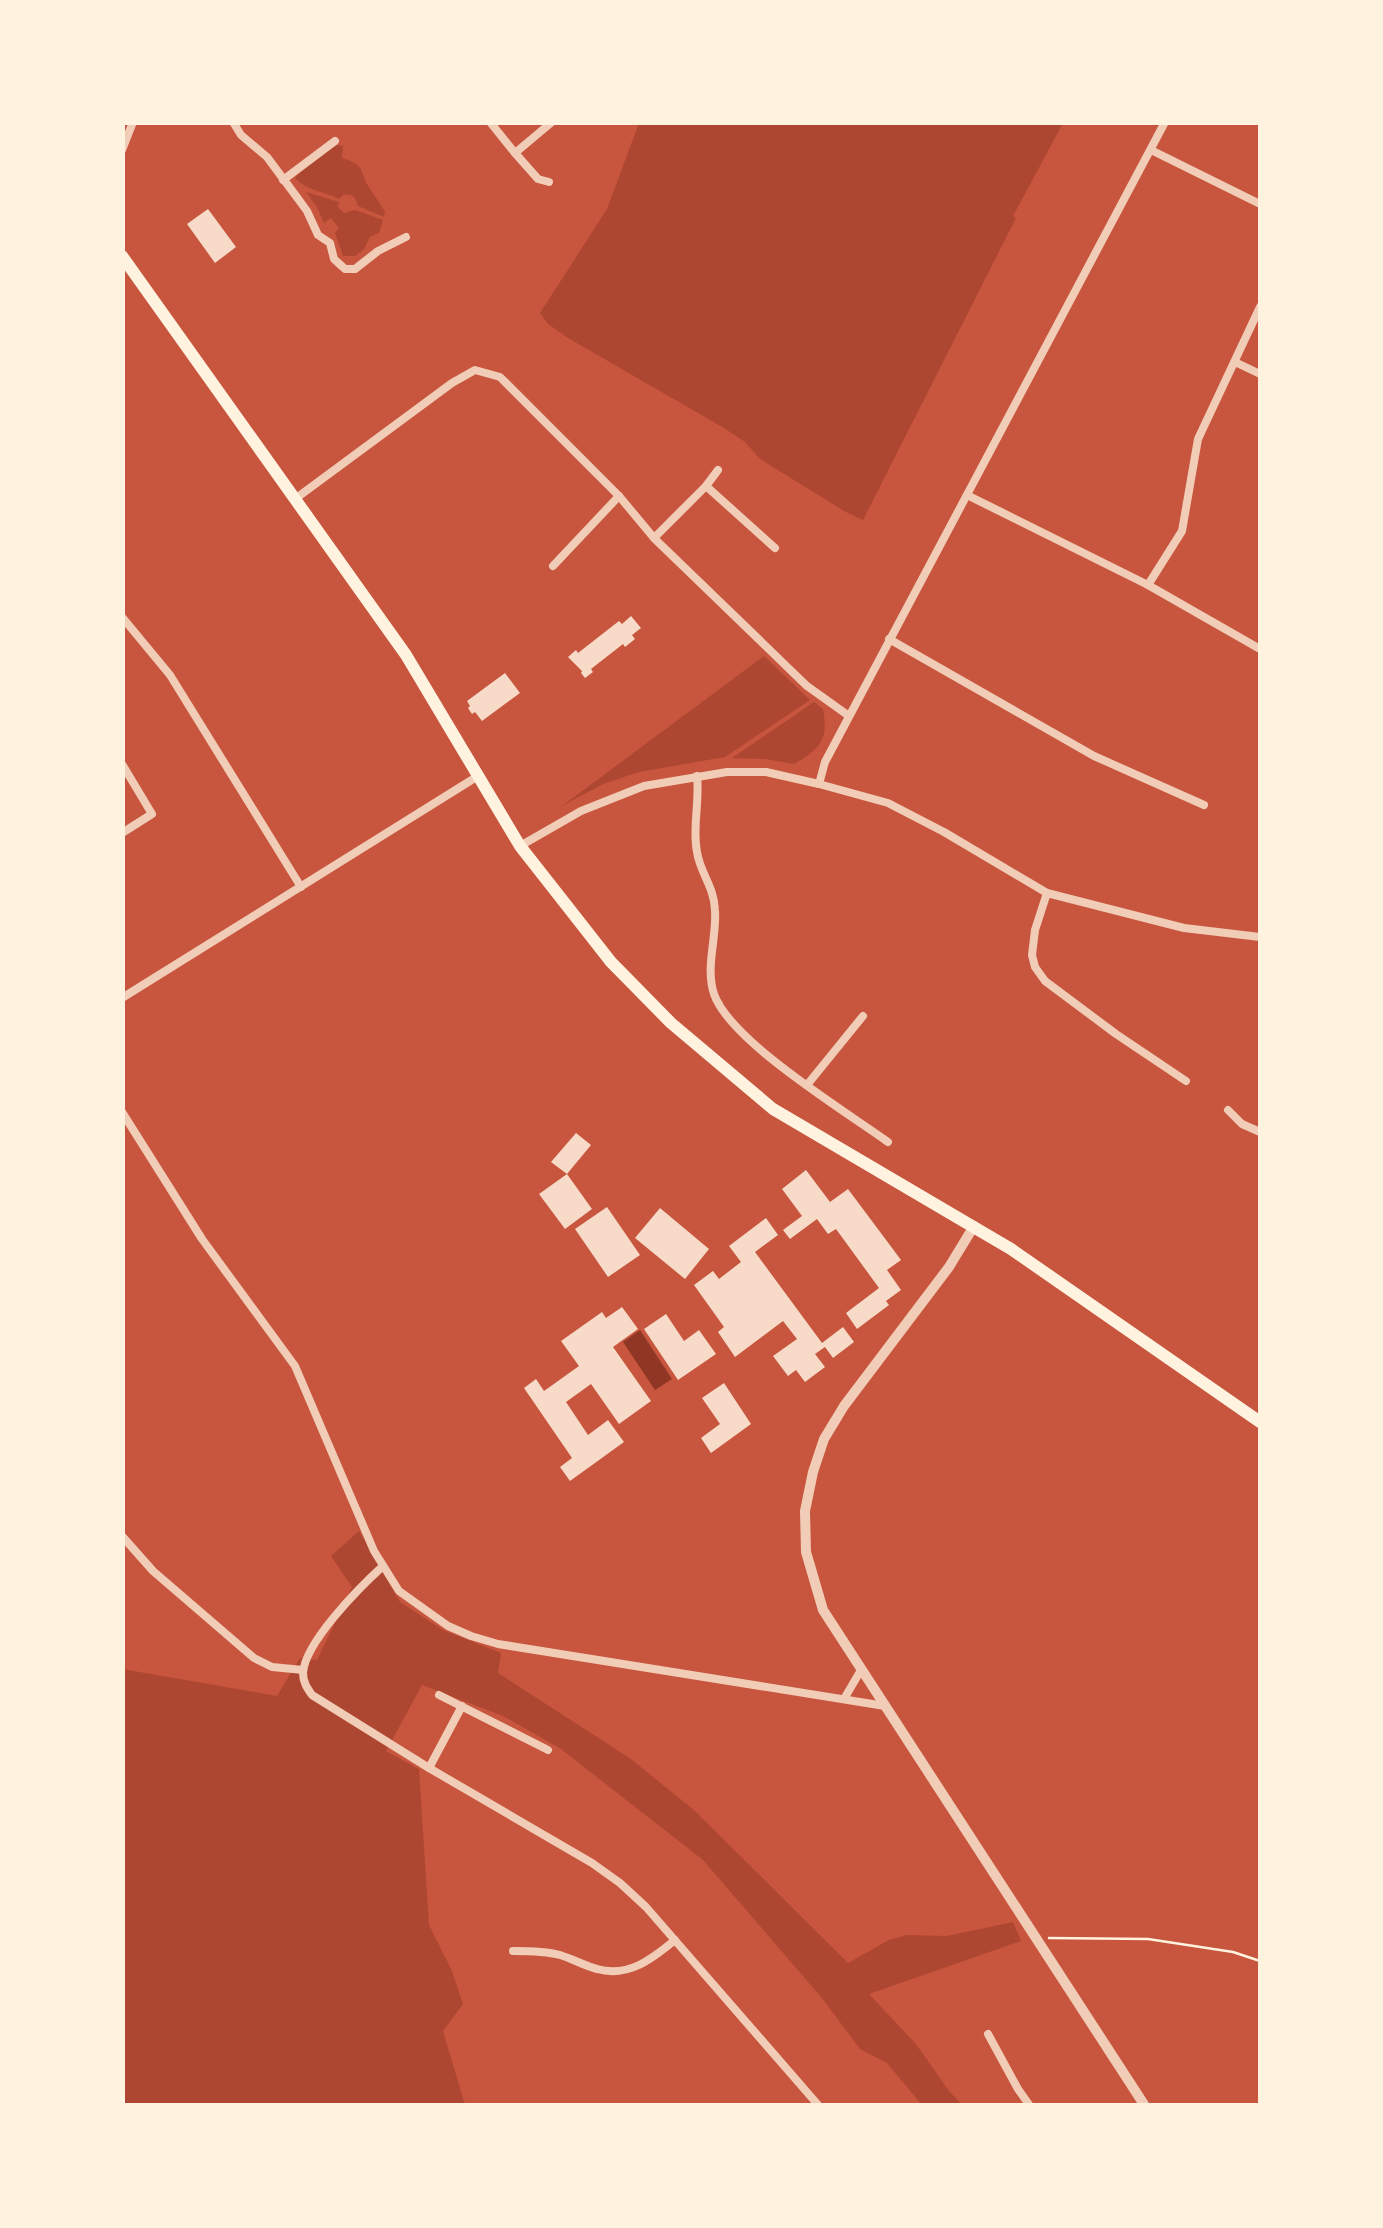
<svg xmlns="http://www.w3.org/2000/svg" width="1383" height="2228" font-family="Karla,sans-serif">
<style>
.green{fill:#ae4732}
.water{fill:#8f3625}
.building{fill:#f7dbc8}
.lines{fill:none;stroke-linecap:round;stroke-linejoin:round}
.path{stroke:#fff3e0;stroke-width:2.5}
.minor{stroke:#f1ccb7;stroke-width:8}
.tertiary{stroke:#f1ccb7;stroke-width:10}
.primary{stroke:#fff3e0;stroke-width:12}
</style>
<rect width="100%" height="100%" fill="#c8553d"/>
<!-- green -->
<g class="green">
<polygon points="639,123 1063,123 1013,216 1016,218 863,520 844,511 760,459 745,442 724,428 568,338 548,324 540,313 607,209"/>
<path d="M336 145 343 146 342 158C367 166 358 170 370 189 375 197 380 203 385 212L384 217 358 206C356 198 353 193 343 195L339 199C324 191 307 191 295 178L311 162Z"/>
<polygon points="306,192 339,202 338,207 344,213 355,210 383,220 379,233 370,237 364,249 355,256 343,256 335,233 339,228 331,218 324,223 317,207"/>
<polygon points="764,656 810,700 725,757 639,772 603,784 562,806"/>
<path d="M814 702 823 709C829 740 820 749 794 764L765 759 732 758Z"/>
<polygon points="359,1531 400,1602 443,1630 501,1653 498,1673 631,1759 695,1811 848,1963 889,1940 907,1935 947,1936 1013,1922 1021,1941 869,1994 916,2044 949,2091 962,2105 922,2105 887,2063 860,2049 821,1997 703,1860 561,1749 503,1716 422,1685 386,1751 419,1769 429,1925 452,1971 463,2004 443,2031 465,2105 123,2105 122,1669 277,1696 300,1658 317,1660 352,1587 331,1556"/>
</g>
<!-- water -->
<polygon class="water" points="640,1330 672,1379 655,1390 623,1342"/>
<!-- building -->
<g class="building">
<polygon points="208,209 236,247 215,263 187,224"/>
<polygon points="631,616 641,628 632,635 635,639 625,647 623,644 591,669 593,672 585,678 581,673 582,671 568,657 576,650 578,653 619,621 622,624"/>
<polygon points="505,673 520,693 482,721 475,712 472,714 468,708 470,706 467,701"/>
<polygon points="576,1133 591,1145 567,1174 551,1162"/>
<polygon points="806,1170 830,1202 848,1189 901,1260 887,1270 901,1290 886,1301 889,1305 857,1329 846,1313 879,1288 836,1229 828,1234 817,1219 790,1239 783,1230 802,1216 782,1189"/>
<polygon points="567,1174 592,1209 565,1229 539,1194"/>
<polygon points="607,1207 640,1255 608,1277 575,1229"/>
<polygon points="660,1208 709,1249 685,1279 635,1238"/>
<polygon points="766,1218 778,1235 755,1252 822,1343 843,1327 854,1342 833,1358 825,1347 815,1354 825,1367 805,1382 796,1370 788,1376 773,1356 797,1339 783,1321 735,1357 718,1332 724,1327 694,1285 713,1271 719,1279 741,1262 729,1246"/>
<polygon points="622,1307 638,1329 613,1347 651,1401 619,1424 591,1384 566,1402 588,1435 608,1420 624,1442 570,1481 560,1467 572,1458 524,1388 536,1379 544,1391 579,1366 561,1341 602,1312 606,1318"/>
<polygon points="666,1314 684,1341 699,1330 716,1354 678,1380 644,1329"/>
<polygon points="724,1383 751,1424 711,1453 701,1438 720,1424 702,1398"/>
</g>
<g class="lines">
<!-- path -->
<polyline class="path" points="1049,1938 1148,1939 1233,1952 1260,1961"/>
<!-- minor -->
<g class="minor">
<polyline points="233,122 241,135 267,157 296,196 307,211 318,235 330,243 334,259 345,269 355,269 378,251 406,237"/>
<polyline points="490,122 515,153 552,122"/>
<polyline points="122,150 133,122"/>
<polyline points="1151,150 1260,204"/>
<polyline points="515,153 538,179 549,182"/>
<polyline points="283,180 335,141"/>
<polyline points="1235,362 1260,374"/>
<polyline points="706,486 775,548"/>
<polyline points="967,495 1148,585 1260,649"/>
<polyline points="295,499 452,383 475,370 500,377 619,496 654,538 807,686 849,716"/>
<polyline points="654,538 706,486 718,470"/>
<polyline points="553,566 619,496"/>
<polyline points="1148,585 1182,531 1198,439 1260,307"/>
<polyline points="122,617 170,675 301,887"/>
<polyline points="889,639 1094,756 1204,805"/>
<polyline points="122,764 152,814 122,833"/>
<path d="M697 776C700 801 692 827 697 852 700 873 714 886 715 910 717 938 705 967 714 994 730 1041 845 1111 888 1142"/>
<polyline points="819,784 825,762 1165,122"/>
<polyline points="520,846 581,811 644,786 727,772 766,772 819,784 888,803 944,832 1047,893 1184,928 1260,937"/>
<polyline points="1047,893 1035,930 1032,955 1035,967 1045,981 1116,1034 1186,1081"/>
<polyline points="122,998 478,776"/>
<polyline points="807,1085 863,1016"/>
<polyline points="1228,1110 1242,1124 1260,1132"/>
<polyline points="122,1112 202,1239 295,1366 374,1551 399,1591 448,1626 471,1636 498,1644 885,1706"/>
<polyline points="122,1536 153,1571 254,1658 272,1667 303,1670"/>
<path d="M383 1566C360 1587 305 1642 303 1673 303 1682 307 1688 312 1695L429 1768 592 1863 620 1883 646 1907 819 2106"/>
<polyline points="439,1695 548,1750"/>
<polyline points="844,1699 861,1670"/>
<polyline points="429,1768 462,1706"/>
<path d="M513 1951C529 1951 545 1951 560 1955 573 1959 585 1966 597 1969 628 1978 652 1959 675 1940"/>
<polyline points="988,2034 1018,2089 1030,2106"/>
</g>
<!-- tertiary -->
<polyline class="tertiary" points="974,1226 949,1267 844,1406 824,1439 813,1472 805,1511 806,1552 823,1610 1145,2106"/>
<!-- primary -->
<polyline class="primary" points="122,256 406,655 520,846 611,962 671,1023 773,1109 1011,1249 1260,1422"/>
</g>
<!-- border -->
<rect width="1383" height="2228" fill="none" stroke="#fff3e0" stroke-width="250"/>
</svg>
